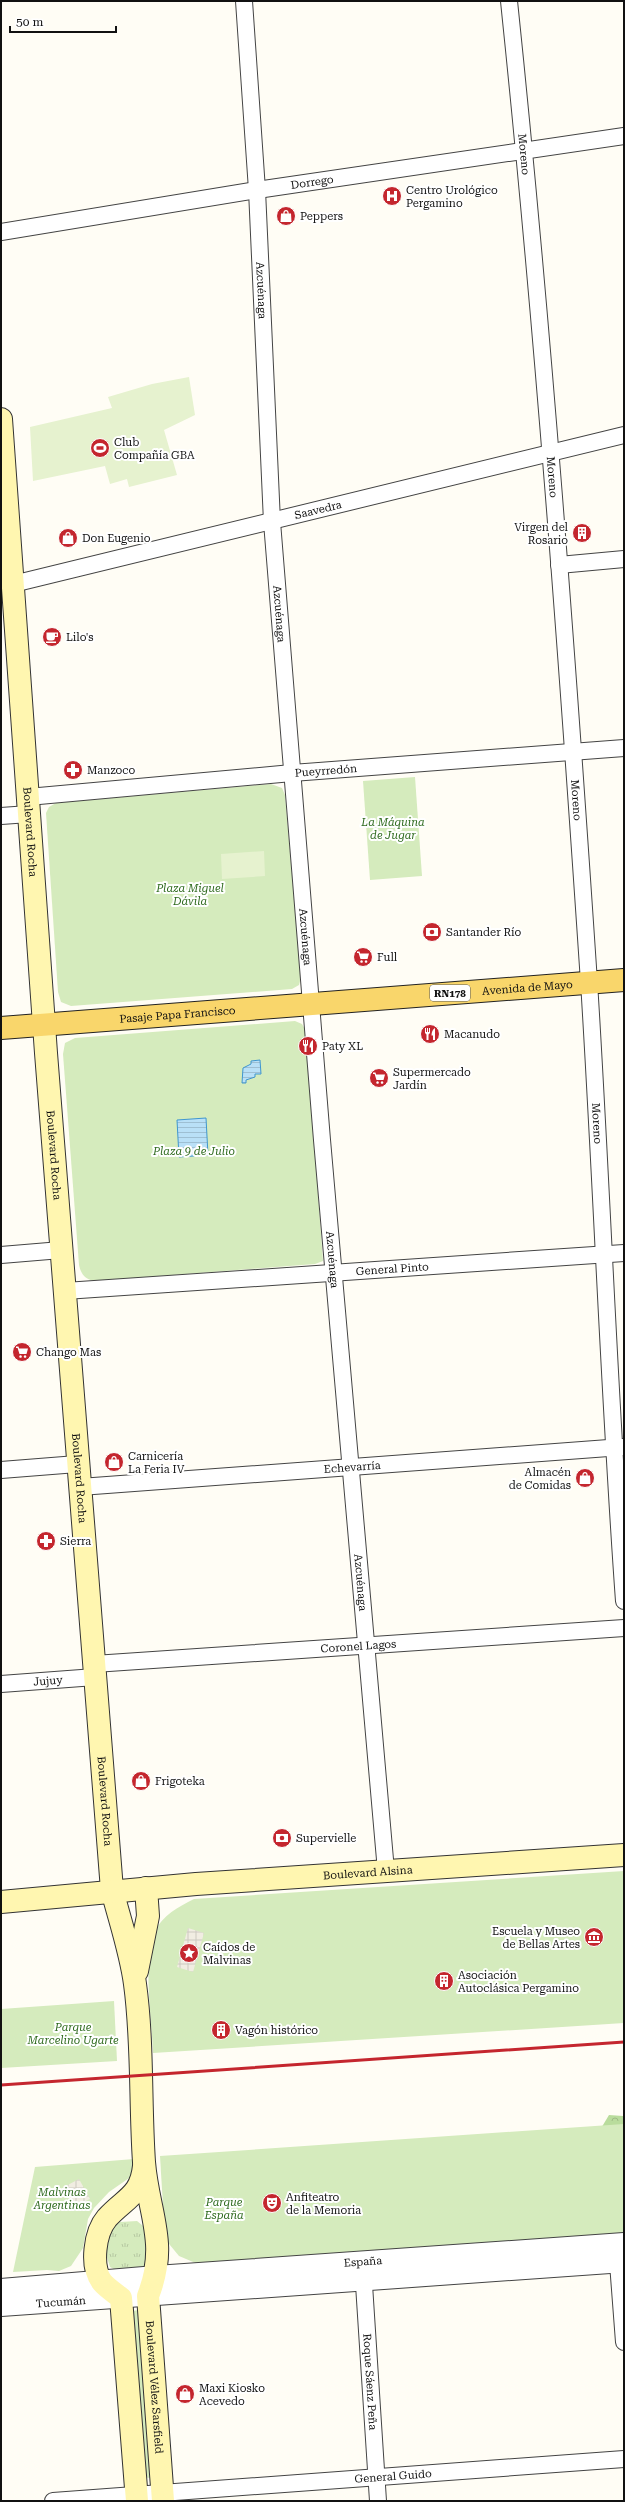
<svg xmlns="http://www.w3.org/2000/svg" width="625" height="2502" font-family="'Roboto Serif',serif">
<style>
.grass{fill:url(#grass-tufts)}
.forest{fill:url(#forest-crowns)}
.park{fill:#d5ebbd}
.pitch{fill:#e6f2cf}
.plaza{fill:url(#plaza-grid)}
.water{fill:url(#water-rules);stroke:#3f96cf}
.lines{fill:none;stroke-linecap:round;stroke-linejoin:round}
.minor-casing{stroke:#444;stroke-width:18}
.tertiary-casing{stroke:#444;stroke-width:22}
.secondary-casing{stroke:#333;stroke-width:24}
.primary-casing{stroke:#222;stroke-width:24}
.minor{stroke:#fff;stroke-width:16}
.tertiary{stroke:#fff;stroke-width:20}
.secondary{stroke:#fff6b0;stroke-width:22}
.primary{stroke:#f9d66b;stroke-width:22}
.rail{stroke:#c4262e;stroke-width:3}
.labels{text-anchor:middle;dominant-baseline:central;stroke-width:4;stroke-linejoin:round;paint-order:stroke}
.shield{fill:#fff;stroke:#585858;stroke-width:1}
.shield-label{font-size:10px;font-weight:bold;fill:#111}
.street-label{font-size:11px;fill:#111;stroke:#fff}
.poi-label{font-size:11px;fill:#111;stroke:#fff;text-anchor:start}
.park-label{font-size:11px;font-style:italic;fill:#2f6b1f;stroke:#fff}
</style>
<defs>
<pattern id="grass-tufts" width="24" height="20" patternUnits="userSpaceOnUse"><rect width="24" height="20" fill="#d5ebbd"/><path d="M3 7l-1-3M5 7V3M7 7l1-3M15 17l-1-3M17 17v-4M19 17l1-3" fill="none" stroke="#b6c8a1"/></pattern>
<pattern id="forest-crowns" width="20" height="18" patternUnits="userSpaceOnUse"><rect width="20" height="18" fill="#b9dc9c"/><path d="M2 6a3 3 0 1 1 6 0M12 15a3 3 0 1 1 6 0" fill="none" stroke="#9ebc85"/></pattern>
<pattern id="plaza-grid" width="8" height="8" patternUnits="userSpaceOnUse"><rect width="8" height="8" fill="#f1ede2"/><path d="M0 4h8M4 0v8" fill="none" stroke="#cecac1"/></pattern>
<pattern id="water-rules" width="6" height="5" patternUnits="userSpaceOnUse"><rect width="6" height="5" fill="#b9e0f7"/><path d="M0 2.5h6" fill="none" stroke="#9ebfd3"/></pattern>
</defs>
<rect width="100%" height="100%" fill="#fffdf5"/>
<!-- grass -->
<path class="grass" d="M137 2221 148 2230C149 2237 152 2246 151 2253 148 2273 124 2276 110 2267L106 2254 109 2230 120 2222Z"/>
<!-- forest -->
<polygon class="forest" points="609,2115 623,2116 624,2118 624,2150 597,2135"/>
<!-- park -->
<g class="park">
<polygon points="415,777 422,876 370,880 363,781"/>
<polygon points="271,784 282,788 285,795 301,977 299,985 292,989 71,1006 61,1002 58,992 46,813 49,807 56,803"/>
<path d="M295 1021 302 1024 306 1031 323 1261 315 1264 96 1281C86 1280 81 1275 79 1265L63 1054 65 1043 75 1038Z"/>
<path d="M624 1871V2023L153 2053C152 2023 142 1956 155 1931 163 1915 178 1907 194 1899Z"/>
<polygon points="114,2001 117,2061 1,2068 1,2009"/>
<polygon points="624,2124 624,2237 205,2267 179,2256 165,2239 160,2156"/>
<polygon points="134,2159 132,2176 109,2192 94,2208 88,2219 83,2248 71,2266 59,2271 47,2270 13,2272 35,2167"/>
<polygon points="138,2310 150,2478 143,2477 133,2311"/>
</g>
<!-- pitch -->
<g class="pitch">
<polygon points="189,377 195,415 164,430 177,475 129,487 127,479 110,484 105,466 33,481 30,427 112,408 108,397 152,384"/>
<polygon points="264,851 265,876 222,879 221,854"/>
</g>
<!-- plaza -->
<g class="plaza">
<polygon points="188,1928 204,1933 193,1972 177,1967"/>
<polygon points="79,2179 90,2199 74,2206 64,2187"/>
</g>
<!-- water -->
<g class="water">
<polygon points="260,1060 261,1074 255,1074 255,1077 246,1080 246,1083 242,1083 243,1068 251,1064 251,1061"/>
<polygon points="206,1118 208,1155 179,1157 177,1120"/>
</g>
<g class="lines">
<defs>
<g id="minor">
<path id="s1" d="M244 1 257 190 272 522 322 1140 386 1871"/>
<path id="s2" d="M509 1C543 327 567 654 589 982 602 1188 609 1395 624 1601"/>
<path id="s3" d="M1 232 257 190 624 136"/>
<polyline points="559,565 624,559"/>
<path id="s4" d="M13 584 624 435"/>
<path id="s5" d="M28 797 292 773 624 748"/>
<polyline points="1,816 29,814"/>
<polyline points="1,1255 61,1250"/>
<path id="s6" d="M65 1291 624 1253"/>
<polyline points="1,1470 77,1464"/>
<path id="s7" d="M80 1487 622 1447"/>
<path id="s8" d="M94 1664 624 1628"/>
<path id="s9" d="M1 1684 95 1677"/>
<polyline points="617,2250 624,2342"/>
<path id="s10" d="M363 2269 378 2501"/>
<path id="s11" d="M53 2501 624 2459"/>
</g>
<g id="tertiary">
<path id="s12" d="M1 2289 156 2276 624 2243"/>
<path id="s13" d="M1 2306 624 2262"/>
</g>
<g id="secondary">
<path id="s14" d="M1 419 46 1053 112 1890C120 1921 131 1953 135 1984 143 2042 140 2104 144 2162 148 2213 169 2243 148 2296L163 2501"/>
<path id="s15" d="M1 1902 196 1884 624 1855"/>
<polyline points="137,1971 148,1916 146,1888"/>
<path d="M137 2501 121 2298C115 2293 107 2288 102 2282 90 2266 95 2232 107 2218 125 2198 141 2196 144 2166"/>
</g>
<g id="primary">
<path id="s16" d="M1 1028 624 980"/>
</g>
</defs>
<!-- minor casing -->
<use href="#minor" class="minor-casing"/>
<!-- tertiary casing -->
<use href="#tertiary" class="tertiary-casing"/>
<!-- secondary casing -->
<use href="#secondary" class="secondary-casing"/>
<!-- primary casing -->
<use href="#primary" class="primary-casing"/>
<!-- minor -->
<use href="#minor" class="minor"/>
<!-- tertiary -->
<use href="#tertiary" class="tertiary"/>
<!-- secondary -->
<use href="#secondary" class="secondary"/>
<!-- primary -->
<use href="#primary" class="primary"/>
<!-- rail -->
<polyline class="rail" points="1,2085 624,2042"/>
</g>
<!-- icons -->
<defs>
<symbol id="hospital-disc" viewBox="-11 -11 22 22"><circle r="9.5" fill="#c4262e" stroke="#fff"/><path d="M-5-5h3v3.5h4V-5h3V5h-3V1.5h-4V5h-3Z" fill="#fff"/></symbol>
<symbol id="shop-disc" viewBox="-11 -11 22 22"><circle r="9.5" fill="#c4262e" stroke="#fff"/><path d="M-5-2.5h2.3a2.7 3.5 0 0 1 5.4 0H5L5.5 6h-11ZM-1.5-2.5h3a1.5 2.3 0 0 0-3 0Z" fill="#fff"/></symbol>
<symbol id="stadium-disc" viewBox="-11 -11 22 22"><circle r="9.5" fill="#c4262e" stroke="#fff"/><path d="M0-5a6.5 5 0 1 0 0 10a6.5 5 0 1 0 0-10ZM-3.5-1.8h7v3.6h-7Z" fill="#fff"/></symbol>
<symbol id="building-disc" viewBox="-11 -11 22 22"><circle r="9.5" fill="#c4262e" stroke="#fff"/><path d="M-4-6H4V6H1V3H-1V6H-4ZM-2.5-4.3h1.7v1.8h-1.7ZM.8-4.3h1.7v1.8H.8ZM-2.5-1h1.7V.8h-1.7ZM.8-1h1.7V.8H.8Z" fill="#fff"/></symbol>
<symbol id="cafe-disc" viewBox="-11 -11 22 22"><circle r="9.5" fill="#c4262e" stroke="#fff"/><path d="M-5.5-4.5H6V0H3Q3 3.5 0 3.5H-2.5Q-5.5 3.5-5.5 0ZM3-3.2v2h1.7v-2ZM-6 4.5H4V6H-6Z" fill="#fff"/></symbol>
<symbol id="pharmacy-disc" viewBox="-11 -11 22 22"><circle r="9.5" fill="#c4262e" stroke="#fff"/><path d="M-2-6h4v4h4v4h-4v4h-4v-4h-4v-4h4Z" fill="#fff"/></symbol>
<symbol id="bank-disc" viewBox="-11 -11 22 22"><circle r="9.5" fill="#c4262e" stroke="#fff"/><path d="M-6-4H6V4H-6ZM0-2.3a2.3 2.3 0 1 0 0 4.6a2.3 2.3 0 1 0 0-4.6Z" fill="#fff"/></symbol>
<symbol id="supermarket-disc" viewBox="-11 -11 22 22"><circle r="9.5" fill="#c4262e" stroke="#fff"/><path d="M-6-5.5h2.5l.6 2H6L4.5 2H-2.5L-4.4-4H-6ZM-1.5 3.2a1.3 1.3 0 1 0 .1 0ZM3 3.2a1.3 1.3 0 1 0 .1 0Z" fill="#fff"/></symbol>
<symbol id="restaurant-disc" viewBox="-11 -11 22 22"><circle r="9.5" fill="#c4262e" stroke="#fff"/><path d="M-5-6h1v4h1v-4h1v4h1v-4h1v5L-1.5 .5V6h-2V.5L-5-1ZM5-6V6H3V1.5H1.5Q1.5-4 5-6Z" fill="#fff"/></symbol>
<symbol id="museum-disc" viewBox="-11 -11 22 22"><circle r="9.5" fill="#c4262e" stroke="#fff"/><path d="M0-6L6-3V-2H-6V-3ZM-5-1h2V3h-2ZM-1-1h2V3h-2ZM3-1h2V3H3ZM-6 4H6V6H-6Z" fill="#fff"/></symbol>
<symbol id="sight-disc" viewBox="-11 -11 22 22"><circle r="9.5" fill="#c4262e" stroke="#fff"/><path d="M0-6L1.8-2.2L6-1.7L2.9 1.2L3.7 5.4L0 3.3L-3.7 5.4L-2.9 1.2L-6-1.7L-1.8-2.2Z" fill="#fff"/></symbol>
<symbol id="theatre-disc" viewBox="-11 -11 22 22"><circle r="9.5" fill="#c4262e" stroke="#fff"/><path d="M-5-5.5Q0-4 5-5.5V0Q5 5 0 6Q-5 5-5 0ZM-3.3-2.5H-1v1.5H-3.3ZM1-2.5H3.3v1.5H1ZM-2.8 1Q0 5.5 2.8 1Z" fill="#fff"/></symbol>
</defs>
<g fill-rule="evenodd">
<use href="#hospital-disc" x="381" y="185" width="22" height="22"/>
<use href="#shop-disc" x="275" y="205" width="22" height="22"/>
<use href="#stadium-disc" x="89" y="437" width="22" height="22"/>
<use href="#building-disc" x="571" y="522" width="22" height="22"/>
<use href="#shop-disc" x="57" y="527" width="22" height="22"/>
<use href="#cafe-disc" x="41" y="626" width="22" height="22"/>
<use href="#pharmacy-disc" x="62" y="759" width="22" height="22"/>
<use href="#bank-disc" x="421" y="921" width="22" height="22"/>
<use href="#supermarket-disc" x="352" y="946" width="22" height="22"/>
<use href="#restaurant-disc" x="419" y="1023" width="22" height="22"/>
<use href="#restaurant-disc" x="297" y="1035" width="22" height="22"/>
<use href="#supermarket-disc" x="368" y="1067" width="22" height="22"/>
<use href="#supermarket-disc" x="11" y="1341" width="22" height="22"/>
<use href="#shop-disc" x="103" y="1451" width="22" height="22"/>
<use href="#shop-disc" x="574" y="1467" width="22" height="22"/>
<use href="#pharmacy-disc" x="35" y="1530" width="22" height="22"/>
<use href="#shop-disc" x="130" y="1770" width="22" height="22"/>
<use href="#bank-disc" x="271" y="1827" width="22" height="22"/>
<use href="#museum-disc" x="583" y="1926" width="22" height="22"/>
<use href="#sight-disc" x="178" y="1942" width="22" height="22"/>
<use href="#building-disc" x="433" y="1970" width="22" height="22"/>
<use href="#building-disc" x="210" y="2019" width="22" height="22"/>
<use href="#theatre-disc" x="261" y="2192" width="22" height="22"/>
<use href="#shop-disc" x="174" y="2383" width="22" height="22"/>
</g>
<g class="labels">
<!-- shield labels -->
<rect class="shield" x="430" y="985" width="40" height="16" rx="3"/>
<g class="shield-label">
<text x="450" y="993">RN178</text>
</g>
<!-- street labels -->
<g class="street-label">
<text stroke="none"><textPath href="#s2" startOffset="154">Moreno</textPath></text>
<text stroke="none"><textPath href="#s3" startOffset="315">Dorrego</textPath></text>
<text stroke="none"><textPath href="#s1" startOffset="290">Azcuénaga</textPath></text>
<text stroke="none"><textPath href="#s2" startOffset="478">Moreno</textPath></text>
<text stroke="none"><textPath href="#s4" startOffset="314">Saavedra</textPath></text>
<text stroke="none"><textPath href="#s1" startOffset="614">Azcuénaga</textPath></text>
<text stroke="none"><textPath href="#s5" startOffset="299">Pueyrredón</textPath></text>
<text stroke="none"><textPath href="#s2" startOffset="802">Moreno</textPath></text>
<text stroke="none"><textPath href="#s14" startOffset="414">Boulevard Rocha</textPath></text>
<text stroke="none"><textPath href="#s1" startOffset="938">Azcuénaga</textPath></text>
<text stroke="none"><textPath href="#s16" startOffset="528">Avenida de Mayo</textPath></text>
<text stroke="none"><textPath href="#s16" startOffset="177">Pasaje Papa Francisco</textPath></text>
<text stroke="none"><textPath href="#s2" startOffset="1126">Moreno</textPath></text>
<text stroke="none"><textPath href="#s14" startOffset="738">Boulevard Rocha</textPath></text>
<text stroke="none"><textPath href="#s1" startOffset="1262">Azcuénaga</textPath></text>
<text stroke="none"><textPath href="#s6" startOffset="328">General Pinto</textPath></text>
<text stroke="none"><textPath href="#s7" startOffset="273">Echevarría</textPath></text>
<text stroke="none"><textPath href="#s14" startOffset="1062">Boulevard Rocha</textPath></text>
<text stroke="none"><textPath href="#s1" startOffset="1586">Azcuénaga</textPath></text>
<text stroke="none"><textPath href="#s8" startOffset="265">Coronel Lagos</textPath></text>
<text stroke="none"><textPath href="#s9" startOffset="47">Jujuy</textPath></text>
<text stroke="none"><textPath href="#s14" startOffset="1386">Boulevard Rocha</textPath></text>
<text stroke="none"><textPath href="#s15" startOffset="368">Boulevard Alsina</textPath></text>
<text stroke="none"><textPath href="#s12" startOffset="363">España</textPath></text>
<text stroke="none"><textPath href="#s13" startOffset="60">Tucumán</textPath></text>
<text stroke="none"><textPath href="#s10" startOffset="113">Roque Sáenz Peña</textPath></text>
<text stroke="none"><textPath href="#s14" startOffset="1978">Boulevard Vélez Sarsfield</textPath></text>
<text stroke="none"><textPath href="#s11" startOffset="341">General Guido</textPath></text>
</g>
<!-- poi labels -->
<g class="poi-label">
<text x="406" y="190">Centro Urológico<tspan x="406" dy="13">Pergamino</tspan></text>
<text x="300" y="216">Peppers</text>
<text x="114" y="442">Club<tspan x="114" dy="13">Compañía GBA</tspan></text>
<text x="568" y="527" text-anchor="end">Virgen del<tspan x="568" dy="13">Rosario</tspan></text>
<text x="82" y="538">Don Eugenio</text>
<text x="66" y="637">Lilo's</text>
<text x="87" y="770">Manzoco</text>
<text x="446" y="932">Santander Río</text>
<text x="377" y="957">Full</text>
<text x="444" y="1034">Macanudo</text>
<text x="322" y="1046">Paty XL</text>
<text x="393" y="1072">Supermercado<tspan x="393" dy="13">Jardín</tspan></text>
<text x="36" y="1352">Chango Mas</text>
<text x="128" y="1456">Carnicería<tspan x="128" dy="13">La Feria IV</tspan></text>
<text x="571" y="1472" text-anchor="end">Almacén<tspan x="571" dy="13">de Comidas</tspan></text>
<text x="60" y="1541">Sierra</text>
<text x="155" y="1781">Frigoteka</text>
<text x="296" y="1838">Supervielle</text>
<text x="580" y="1931" text-anchor="end">Escuela y Museo<tspan x="580" dy="13">de Bellas Artes</tspan></text>
<text x="203" y="1947">Caídos de<tspan x="203" dy="13">Malvinas</tspan></text>
<text x="458" y="1975">Asociación<tspan x="458" dy="13">Autoclásica Pergamino</tspan></text>
<text x="235" y="2030">Vagón histórico</text>
<text x="286" y="2197">Anfiteatro<tspan x="286" dy="13">de la Memoria</tspan></text>
<text x="199" y="2388">Maxi Kiosko<tspan x="199" dy="13">Acevedo</tspan></text>
</g>
<!-- park labels -->
<g class="park-label">
<text x="393" y="822">La Máquina<tspan x="393" dy="13">de Jugar</tspan></text>
<text x="190" y="888">Plaza Miguel<tspan x="190" dy="13">Dávila</tspan></text>
<text x="194" y="1151">Plaza 9 de Julio</text>
<text x="73" y="2027">Parque<tspan x="73" dy="13">Marcelino Ugarte</tspan></text>
<text x="62" y="2192">Malvinas<tspan x="62" dy="13">Argentinas</tspan></text>
<text x="224" y="2202">Parque<tspan x="224" dy="13">España</tspan></text>
</g>
</g>
<!-- border -->
<rect width="625" height="2502" fill="none" stroke="#111111" stroke-width="4"/>
<!-- scale -->
<path d="M10 26v6h106v-6" fill="none" stroke="#111111" stroke-width="2"/>
<text x="16" y="26" font-size="12" fill="#111111" stroke="#ffffff" stroke-width="3" paint-order="stroke">50 m</text>
</svg>
